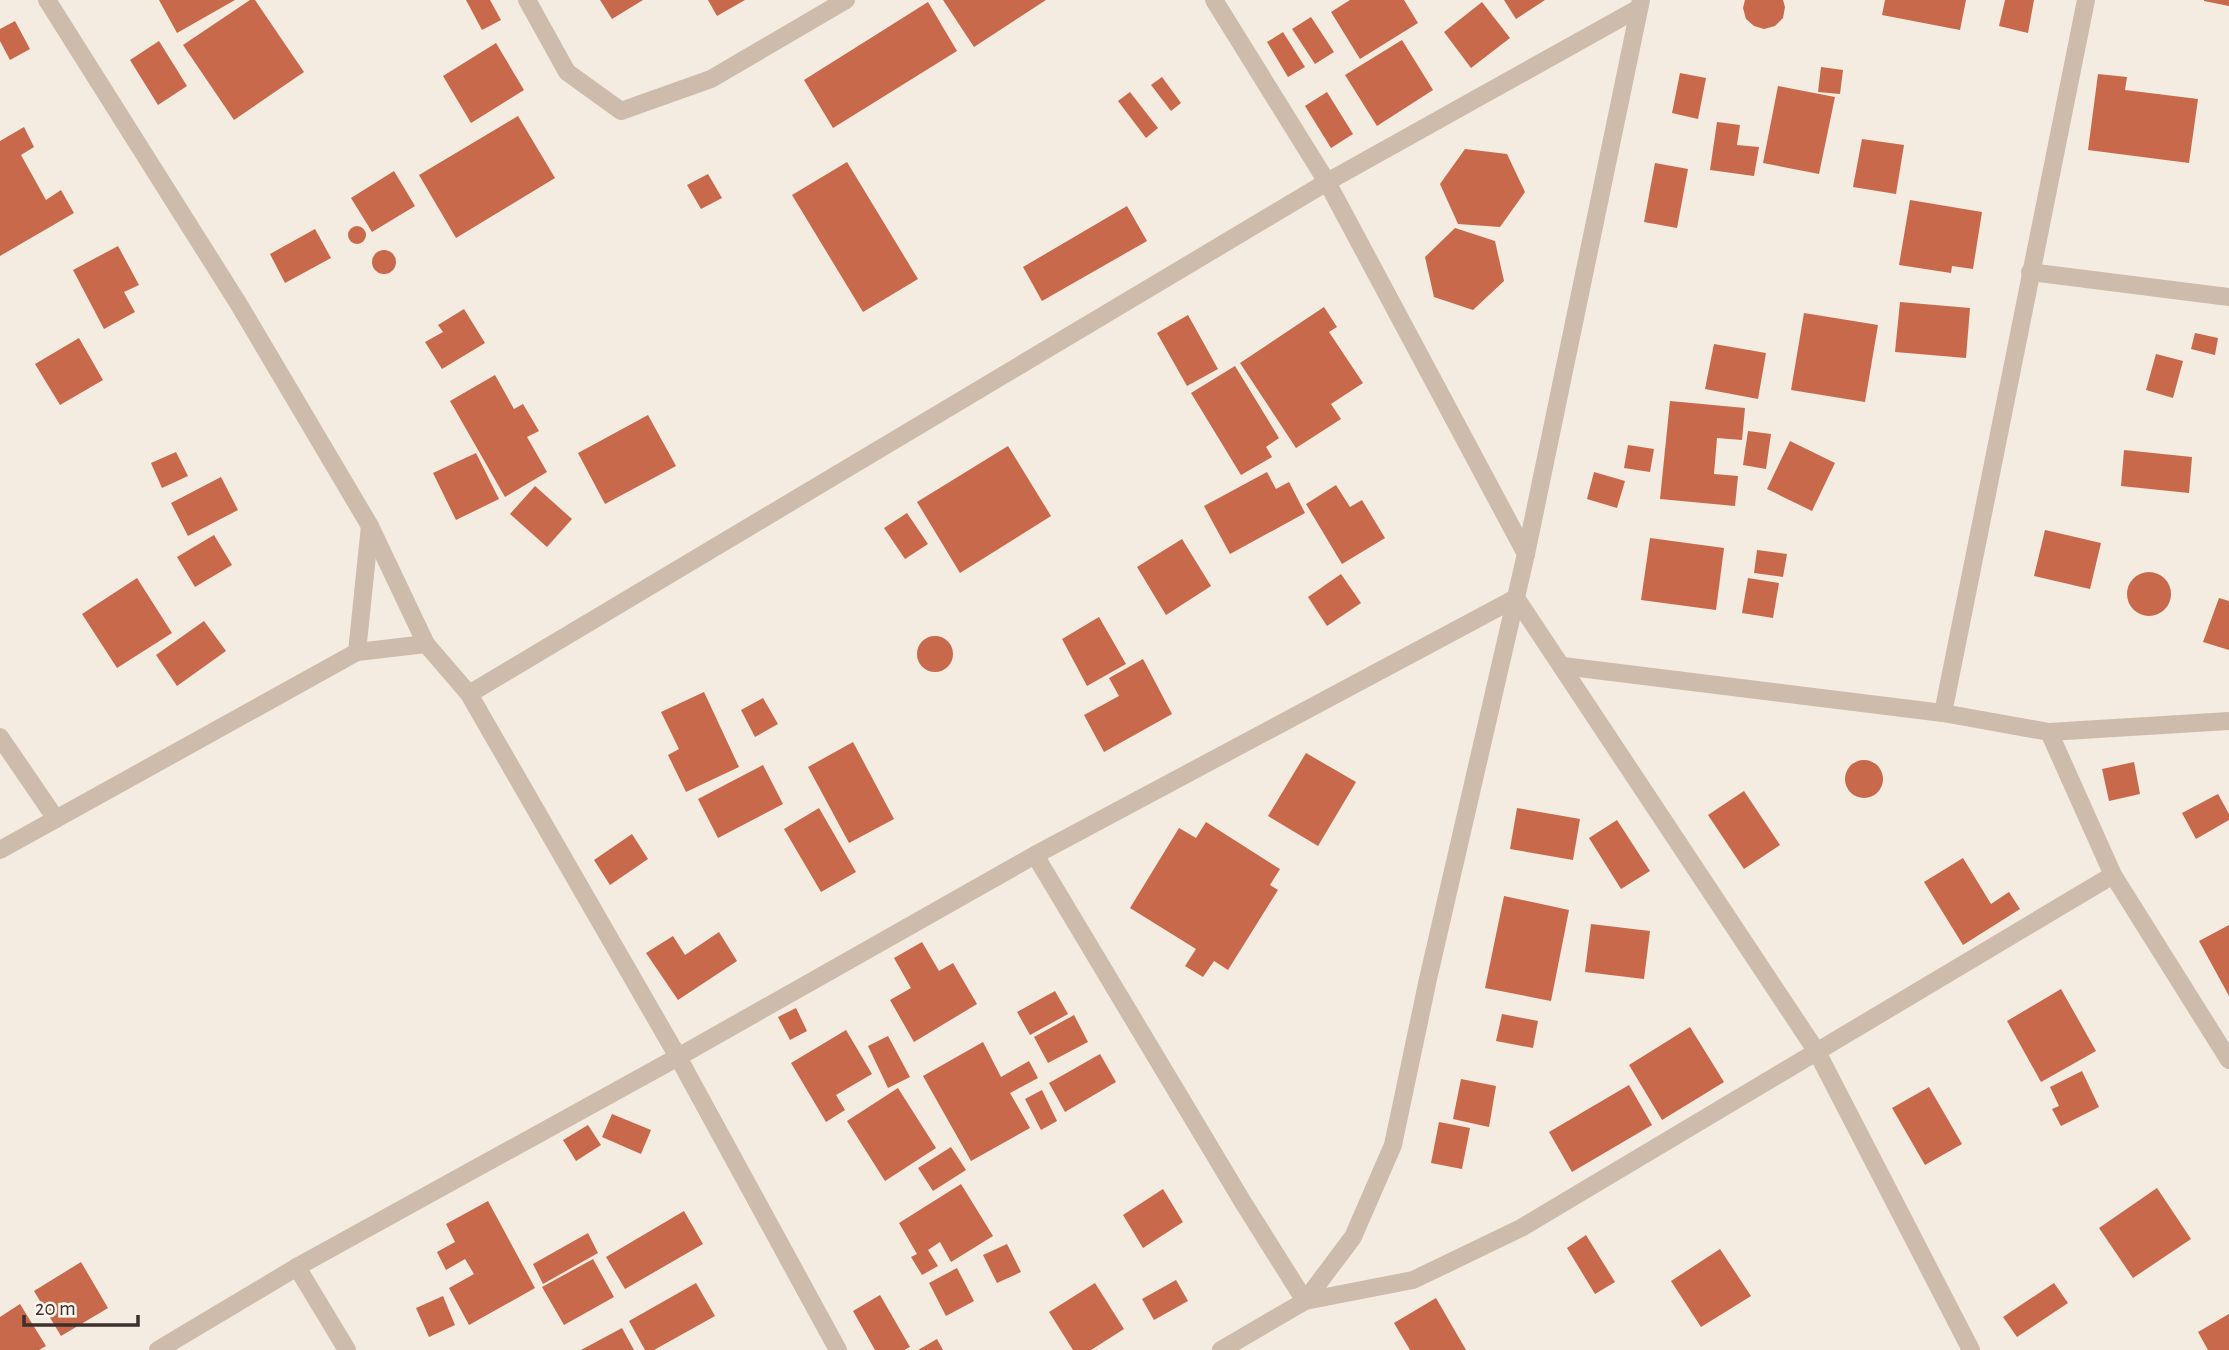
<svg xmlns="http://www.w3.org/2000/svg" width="2229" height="1350" font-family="'Alegreya Sans',sans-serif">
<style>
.building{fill:#c8694b}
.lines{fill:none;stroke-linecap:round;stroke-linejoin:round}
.street{stroke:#cdbbac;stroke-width:18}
</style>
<rect width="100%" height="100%" fill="#f4ebe1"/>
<!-- building -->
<g class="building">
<polygon points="159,0 235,0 177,33"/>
<polygon points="250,0 255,0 304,72 234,120 183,45"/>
<polygon points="466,0 490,0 501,20 482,30"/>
<polygon points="600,0 643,0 612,19"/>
<polygon points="708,0 745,0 717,16"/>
<polygon points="943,0 1046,0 974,47"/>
<polygon points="1350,0 1404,0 1418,23 1360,59 1331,12"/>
<polygon points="1504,0 1545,0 1516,19"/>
<polygon points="1745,0 1783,0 1785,7 1783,18 1775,26 1764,29 1754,26 1746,19 1743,8"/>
<polygon points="1885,0 1966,0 1960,30 1882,15"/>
<polygon points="2005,0 2034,0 2028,33 1999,26"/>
<polygon points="2204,0 2229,0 2229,6 2204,1"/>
<polygon points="928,2 957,51 833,128 804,80"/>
<polygon points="1482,2 1510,38 1471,68 1444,32"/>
<polygon points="1311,17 1334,52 1315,64 1292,29"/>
<polygon points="15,21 30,49 10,60 0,41 0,29"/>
<polygon points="1283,32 1305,67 1288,77 1267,42"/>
<polygon points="1402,40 1433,90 1377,126 1345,75"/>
<polygon points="159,41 187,86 158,105 130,60"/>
<polygon points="496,43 524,90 471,123 443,76"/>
<polygon points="1821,67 1843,70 1840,94 1818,92"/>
<polygon points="1680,73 1706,78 1698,119 1672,113"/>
<polygon points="2098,74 2127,77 2125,90 2198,99 2189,163 2088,150"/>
<polygon points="1162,77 1181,103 1171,111 1151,85"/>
<polygon points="1778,86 1835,97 1819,174 1763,163"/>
<polygon points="1130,92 1158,128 1146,138 1118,101"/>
<polygon points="1327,92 1353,134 1331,148 1305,106"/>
<polygon points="518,116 555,178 456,238 419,175"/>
<polygon points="1717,122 1740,125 1737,145 1759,147 1754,176 1710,170"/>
<polygon points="24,127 34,147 21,155 46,200 61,190 74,213 0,256 0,141"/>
<polygon points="1862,139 1904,145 1896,194 1853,187"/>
<polygon points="1465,149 1507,154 1525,192 1500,227 1458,224 1440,184"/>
<polygon points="847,162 918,279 863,312 792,195"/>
<polygon points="1655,163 1688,169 1677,228 1644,222"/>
<polygon points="394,171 415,206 372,232 351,198"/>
<polygon points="708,174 722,198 701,209 687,185"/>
<polygon points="1910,200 1982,212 1973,269 1952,266 1951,273 1899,265"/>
<polygon points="1127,206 1147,241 1042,301 1023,267"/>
<circle cx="357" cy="235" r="9"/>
<polygon points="1455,228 1495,241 1504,281 1473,310 1434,297 1425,257"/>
<polygon points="315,229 331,258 285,283 270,254"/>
<polygon points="118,246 139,285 124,292 135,312 104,329 73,270"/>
<circle cx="384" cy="262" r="12"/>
<polygon points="1900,302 1970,308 1966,358 1895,352"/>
<polygon points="1324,307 1337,327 1329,332 1363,383 1331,404 1341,419 1296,448 1240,363"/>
<polygon points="464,309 485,343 442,369 425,342 443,332 438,325"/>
<polygon points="1804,313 1878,325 1865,402 1791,390"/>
<polygon points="1188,315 1218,369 1187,386 1157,333"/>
<polygon points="2195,333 2218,338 2215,355 2191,349"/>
<polygon points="79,338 103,380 60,405 35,364"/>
<polygon points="1714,344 1766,353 1758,399 1705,389"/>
<polygon points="2156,354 2183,361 2173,398 2146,390"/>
<polygon points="1235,366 1279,438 1266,447 1272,457 1241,475 1191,393"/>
<polygon points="495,375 514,409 523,404 539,431 527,437 547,472 505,497 450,401"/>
<polygon points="1670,401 1745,408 1742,440 1717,438 1714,474 1738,476 1735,506 1660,499"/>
<polygon points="648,415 676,466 605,504 578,453"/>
<polygon points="1748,431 1771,434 1766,469 1743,465"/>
<polygon points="1790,441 1835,463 1812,511 1767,489"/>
<polygon points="1628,445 1654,449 1650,472 1624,468"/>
<polygon points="1008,446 1051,516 960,573 917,502"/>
<polygon points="2124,450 2192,457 2189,493 2121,486"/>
<polygon points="176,452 188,476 162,488 151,463"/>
<polygon points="476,453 499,499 456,520 433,473"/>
<polygon points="1267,472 1276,489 1289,482 1305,513 1230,554 1204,506"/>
<polygon points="1594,472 1625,481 1617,508 1587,499"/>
<polygon points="221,477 238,510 188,536 171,503"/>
<polygon points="1336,485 1350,507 1362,500 1385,538 1342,564 1306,504"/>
<polygon points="535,486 572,519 547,547 510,514"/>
<polygon points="907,513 928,544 905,559 884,528"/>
<polygon points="2045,530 2101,543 2090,589 2034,576"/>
<polygon points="214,535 232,565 195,587 177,557"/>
<polygon points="1650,538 1724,548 1716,610 1641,600"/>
<polygon points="1182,539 1211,586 1166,615 1137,567"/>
<polygon points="1757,550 1787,554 1783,577 1754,573"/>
<circle cx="2149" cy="594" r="22"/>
<polygon points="1341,574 1361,603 1327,626 1308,597"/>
<polygon points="137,578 172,633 117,668 82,614"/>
<polygon points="1748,578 1779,583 1773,618 1742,613"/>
<polygon points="2219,598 2229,601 2229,650 2203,642"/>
<polygon points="1099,617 1126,664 1087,686 1062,639"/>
<polygon points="204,621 226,651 177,686 156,655"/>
<circle cx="935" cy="654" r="18"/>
<polygon points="1143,659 1172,714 1104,752 1084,715 1119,696 1109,678"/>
<polygon points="704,692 739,767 686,792 668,755 679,749 661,712"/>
<polygon points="763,698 778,724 755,737 741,710"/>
<polygon points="853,742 894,819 849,843 808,767"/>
<polygon points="1306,753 1356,782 1318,846 1268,816"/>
<circle cx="1864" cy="779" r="19"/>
<polygon points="2134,762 2140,794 2109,801 2102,769"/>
<polygon points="763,765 783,804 718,838 698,799"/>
<polygon points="1744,791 1780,845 1744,869 1708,815"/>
<polygon points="2218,794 2229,814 2229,820 2196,839 2182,813"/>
<polygon points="819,808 856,872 821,892 784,829"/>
<polygon points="1517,808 1580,819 1573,860 1510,849"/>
<polygon points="1617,820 1650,871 1621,889 1589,838"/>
<polygon points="1206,822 1280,869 1270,885 1278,890 1228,970 1214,961 1203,977 1185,966 1196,949 1130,908 1179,828 1196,838"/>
<polygon points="632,834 648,859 610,885 594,860"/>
<polygon points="1963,858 1991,904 2009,892 2020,909 1963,945 1924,882"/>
<polygon points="1504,896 1569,910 1551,1001 1485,988"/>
<polygon points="1591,924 1650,931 1644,979 1585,972"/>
<polygon points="2229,925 2229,996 2199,941"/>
<polygon points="719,932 737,961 678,1000 646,953 673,936 685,955"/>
<polygon points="922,942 939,971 953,963 977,1004 914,1042 890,1000 911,988 894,958"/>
<polygon points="2061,989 2096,1051 2041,1082 2007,1021"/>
<polygon points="1055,991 1068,1014 1030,1035 1017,1012"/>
<polygon points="796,1008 807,1031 790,1040 778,1017"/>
<polygon points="1502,1014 1538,1021 1533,1048 1496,1041"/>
<polygon points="1074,1015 1088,1042 1048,1063 1034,1037"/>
<polygon points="1690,1027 1724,1082 1662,1120 1629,1065"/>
<polygon points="846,1030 872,1074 836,1095 845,1110 826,1122 791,1063"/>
<polygon points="888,1036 910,1077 888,1088 868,1046"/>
<polygon points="983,1042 1001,1077 1029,1061 1038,1078 1010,1093 1030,1128 971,1161 923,1076"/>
<polygon points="1100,1054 1116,1082 1065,1112 1049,1083"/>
<polygon points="2082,1071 2099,1107 2061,1126 2052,1109 2059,1106 2050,1087"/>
<polygon points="1461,1079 1496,1086 1489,1127 1453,1119"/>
<polygon points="1629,1085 1652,1125 1572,1172 1549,1132"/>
<polygon points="1929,1087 1962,1144 1925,1165 1892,1108"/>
<polygon points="898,1088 936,1148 885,1181 847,1121"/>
<polygon points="1042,1090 1057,1121 1041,1130 1025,1099"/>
<polygon points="612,1114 651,1130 641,1154 602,1137"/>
<polygon points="1439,1122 1470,1128 1462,1169 1431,1163"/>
<polygon points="588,1125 601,1145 576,1161 563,1140"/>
<polygon points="951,1147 966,1170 933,1191 918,1168"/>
<polygon points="961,1184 993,1236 951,1262 940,1242 928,1250 938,1266 922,1275 911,1257 917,1254 899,1223"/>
<polygon points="2157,1188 2191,1239 2133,1278 2099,1228"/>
<polygon points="1163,1189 1183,1222 1143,1248 1123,1215"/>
<polygon points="488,1201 535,1288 469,1325 449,1288 474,1274 465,1259 446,1270 437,1252 455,1242 446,1224"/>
<polygon points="684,1211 703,1244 625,1289 606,1257"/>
<polygon points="588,1233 598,1253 543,1284 533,1264"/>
<polygon points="1586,1235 1615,1282 1595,1294 1567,1248"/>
<polygon points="1007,1244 1021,1272 997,1283 983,1255"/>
<polygon points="1720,1249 1751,1296 1701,1327 1671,1281"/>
<polygon points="593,1259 614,1297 564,1325 542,1287"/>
<polygon points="81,1262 108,1308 61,1336 34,1291"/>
<polygon points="957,1268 974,1301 946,1316 929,1283"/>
<polygon points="1176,1280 1188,1301 1154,1320 1142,1299"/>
<polygon points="696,1283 715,1316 654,1350 645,1350 629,1321"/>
<polygon points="1095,1283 1124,1329 1091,1350 1073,1350 1049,1312"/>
<polygon points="2054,1283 2068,1303 2017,1337 2003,1317"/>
<polygon points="880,1295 910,1347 904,1350 875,1350 853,1311"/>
<polygon points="443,1296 455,1325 429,1337 416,1308"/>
<polygon points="1436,1298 1466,1350 1410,1350 1394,1323"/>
<polygon points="20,1304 46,1346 39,1350 0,1350 0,1317"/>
<polygon points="2229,1314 2229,1350 2208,1350 2198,1332"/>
<polygon points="622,1328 634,1350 581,1350"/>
<polygon points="937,1339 943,1350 918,1350"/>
</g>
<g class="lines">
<!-- street -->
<g class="street">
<polyline points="47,0 238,303 370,526 426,644 469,694 678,1057 838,1350"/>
<polyline points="527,0 567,72 621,111 711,79 846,0"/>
<polyline points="1214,0 1327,182 1526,554"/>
<polyline points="2030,272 2229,297"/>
<polyline points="1516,598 1817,1052 1971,1350"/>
<polyline points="357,652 370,526"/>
<polyline points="1563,666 1943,713 2049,732 2229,721"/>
<polyline points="469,694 1327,182 1639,8"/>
<polyline points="1943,713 2086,0"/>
<polyline points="2049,732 2113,875 2229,1060"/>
<polyline points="0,737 56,819"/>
<polyline points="0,850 357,652 426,644"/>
<polyline points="1035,855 1244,1204 1305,1301 1413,1280 1521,1228 2113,875"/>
<polyline points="297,1267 347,1350"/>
<polyline points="158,1350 297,1267 678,1057 1035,855 1516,598"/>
<polyline points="1221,1350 1305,1301 1353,1237 1393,1145 1428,979 1526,554 1641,0"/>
</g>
</g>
<!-- scale -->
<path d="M24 1315v10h114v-10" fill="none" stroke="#3b302b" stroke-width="3.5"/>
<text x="35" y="1315" font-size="21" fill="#3b302b" stroke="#fbf5ee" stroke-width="5" paint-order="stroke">20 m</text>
</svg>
